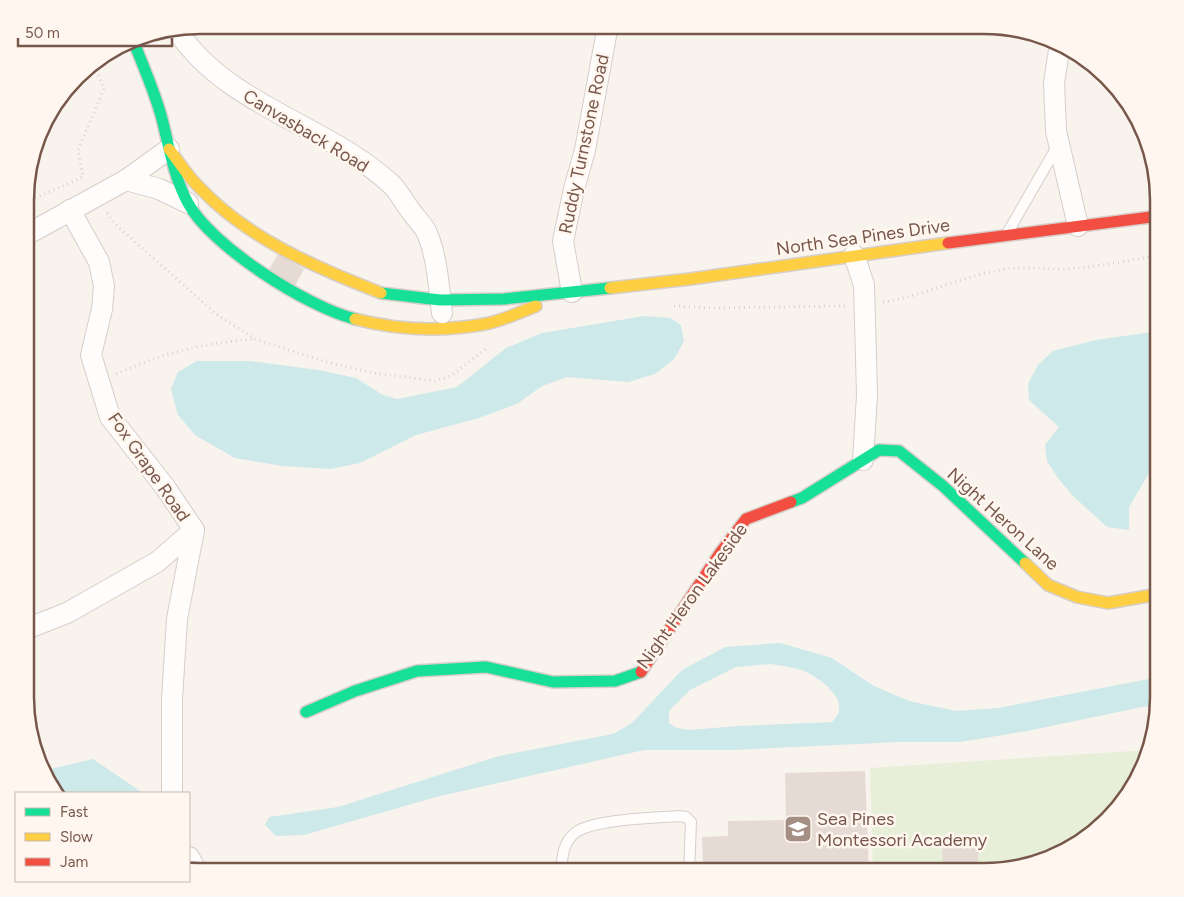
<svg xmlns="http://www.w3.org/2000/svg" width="1184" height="897" font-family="Figtree,sans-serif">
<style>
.green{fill:#e7efd8}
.water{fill:#cde9ea;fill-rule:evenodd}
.building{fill:#e5dbd4}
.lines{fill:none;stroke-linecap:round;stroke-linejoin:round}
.lane-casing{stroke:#d7ceca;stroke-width:12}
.street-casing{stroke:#d7ceca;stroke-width:22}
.fast-casing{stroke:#d8cec9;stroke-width:14}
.slow-casing{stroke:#d8cec9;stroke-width:14}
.jam-casing{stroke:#d8cec9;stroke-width:14}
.path{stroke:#dbd1ce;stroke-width:3;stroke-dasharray:1 4;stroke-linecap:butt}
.lane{stroke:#fefdfc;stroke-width:10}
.street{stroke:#fefdfc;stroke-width:20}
.fast{stroke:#16e098;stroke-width:11}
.slow{stroke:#ffcf43;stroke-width:11}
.jam{stroke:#f24e42;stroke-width:11}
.labels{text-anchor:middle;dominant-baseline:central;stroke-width:5;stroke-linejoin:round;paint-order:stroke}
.street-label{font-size:18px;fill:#78574b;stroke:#fff7ef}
.poi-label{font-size:18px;fill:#78574b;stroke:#fff7ef;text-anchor:start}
.rim{fill:none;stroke:#78574b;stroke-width:2.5}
</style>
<rect width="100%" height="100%" fill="#f8f3ed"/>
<!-- green -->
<polygon class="green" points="1149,750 1146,764 1116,812 1061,854 984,872 873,872 870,768"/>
<!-- water -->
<g class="water">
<polygon points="644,316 670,318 681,325 684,341 674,359 655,374 628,382 567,377 542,386 517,404 479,418 416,435 360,463 330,469 283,466 235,458 195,435 178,415 171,389 178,372 197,361 250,361 318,370 356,378 383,395 397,399 457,387 506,348 542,333"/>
<polygon points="1159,331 1159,456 1129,507 1129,530 1107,527 1072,495 1058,478 1047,461 1045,445 1059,427 1029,400 1028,384 1038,365 1053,351 1096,340"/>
<path d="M780 643 832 658 874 686 909 701 956 711 998 708 1159 677V706L1142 707 1027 731 960 742H899L733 750H644L436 797 304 835 276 836 265 825 269 817 338 807 499 756 613 734 632 723 682 670 725 647ZM771 664C782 666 796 667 806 672 824 681 853 703 832 722L738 726 689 730 677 728 669 723V711L690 690 736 667Z"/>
<polygon points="93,759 143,793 57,793 43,775 42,771"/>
</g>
<!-- building -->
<g class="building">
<polygon points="278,254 304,269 295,286 268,271"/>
<polygon points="865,771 869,872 740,872 740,866 729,866 729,872 703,872 702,837 728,836 728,821 786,820 785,773"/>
<polygon points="942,841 978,841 978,872 943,872"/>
</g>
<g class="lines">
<defs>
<g id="lane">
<polyline points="574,25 608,28"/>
<polyline points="1008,232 1058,145"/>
<path d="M561 872C562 858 563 842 575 833 593 819 655 818 679 816L686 817 691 822 689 872"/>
</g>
<g id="street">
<path d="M176 29C227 107 327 124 392 185 399 192 404 202 410 210 415 217 422 224 426 231 437 254 439 288 442 313"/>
<polyline points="1060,44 1054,83 1056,131 1078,226"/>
<polyline points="126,180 159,189 188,203"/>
<polyline points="70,210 99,262 104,286 102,309 91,355 110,417 165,487 194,530 177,619 172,699 172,793"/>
<polyline points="26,235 126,180 169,149"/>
<polyline points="854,255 864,285 867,395 863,460"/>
<polyline points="572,292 563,241 574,189 585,150 608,25"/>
<polyline points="26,629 67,613 157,562 194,530"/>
<polyline points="189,857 197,872"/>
</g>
<g id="fast">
<path d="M133 40C143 66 155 92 162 119 169 146 174 178 188 203 211 246 307 307 355 319"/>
<polyline points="381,293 440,300 504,299 610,288"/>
<polyline points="791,502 802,498 879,450 899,451 943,486 1025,563"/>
<polyline points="306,712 355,691 417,671 486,667 553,682 615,681 641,672"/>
</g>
<g id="slow">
<path d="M169 149C179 162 188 177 200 188 248 239 317 268 381 293"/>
<polyline points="610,288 690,279 948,243"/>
<path d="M355 319C397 330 441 332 485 324 502 321 520 312 536 306"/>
<polyline points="1025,563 1048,585 1077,597 1108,603 1159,594"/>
</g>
<g id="jam">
<polyline points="948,243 1159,216"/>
<polyline points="641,672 720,553 746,519 791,502"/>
</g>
</defs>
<!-- lane casing -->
<use href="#lane" class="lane-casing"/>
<!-- street casing -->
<use href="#street" class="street-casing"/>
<!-- fast casing -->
<use href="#fast" class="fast-casing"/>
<!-- slow casing -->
<use href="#slow" class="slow-casing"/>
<!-- jam casing -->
<use href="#jam" class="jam-casing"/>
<!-- path -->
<g class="path">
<polyline points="26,202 83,177 78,150 104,89 94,63"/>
<polyline points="107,213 115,224 216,314 255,339 323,361 373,373 435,381 451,376 486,349"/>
<path d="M883 302C923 296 960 277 1000 270 1023 265 1043 270 1065 269 1096 267 1128 261 1159 255"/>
<polyline points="674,306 712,308 845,306"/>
<path d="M116 374C166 352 199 344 254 339"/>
</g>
<!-- lane -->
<use href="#lane" class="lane"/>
<!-- street -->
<use href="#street" class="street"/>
<!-- fast -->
<use href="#fast" class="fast"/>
<!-- slow -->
<use href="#slow" class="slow"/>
<!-- jam -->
<use href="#jam" class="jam"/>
</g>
<!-- icons -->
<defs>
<symbol id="school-square" viewBox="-11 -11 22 22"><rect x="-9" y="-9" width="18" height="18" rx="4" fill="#a58e84" stroke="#fff7ef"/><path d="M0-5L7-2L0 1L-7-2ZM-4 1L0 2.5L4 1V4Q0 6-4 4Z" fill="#fff"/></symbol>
</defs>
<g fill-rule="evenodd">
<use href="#school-square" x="782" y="813" width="32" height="32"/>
</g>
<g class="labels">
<!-- street labels -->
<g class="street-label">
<text transform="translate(306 131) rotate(31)">Canvasback Road</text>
<text transform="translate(584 144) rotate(-78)">Ruddy Turnstone Road</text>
<text transform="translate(863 237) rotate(-8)">North Sea Pines Drive</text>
<text transform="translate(149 467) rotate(55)">Fox Grape Road</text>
<text transform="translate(1003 519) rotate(42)">Night Heron Lane</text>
<text transform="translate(692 596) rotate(-54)">Night Heron Lakeside</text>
</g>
<!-- poi labels -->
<g class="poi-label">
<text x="817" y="819">Sea Pines<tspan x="817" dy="21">Montessori Academy</tspan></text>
</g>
</g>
<!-- crop -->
<path d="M0 0H1184V897H0ZM200 34H984A166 166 0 0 1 1150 200V697A166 166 0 0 1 984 863H200A166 166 0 0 1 34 697V200A166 166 0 0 1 200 34Z" fill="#fff7ef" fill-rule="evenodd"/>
<path class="rim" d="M200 34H984A166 166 0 0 1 1150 200V697A166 166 0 0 1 984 863H200A166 166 0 0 1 34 697V200A166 166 0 0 1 200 34Z"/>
<!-- legend -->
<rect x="15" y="792" width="175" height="90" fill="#fff7ef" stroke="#c9b7ad"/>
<rect x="25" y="808" width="25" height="8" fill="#16e098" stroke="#c9b7ad"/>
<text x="60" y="817" font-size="15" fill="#78574b">Fast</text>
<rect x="25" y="833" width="25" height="8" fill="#ffcf43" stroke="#c9b7ad"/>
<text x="60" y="842" font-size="15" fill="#78574b">Slow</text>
<rect x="25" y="858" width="25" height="8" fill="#f24e42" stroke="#c9b7ad"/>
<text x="60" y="867" font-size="15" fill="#78574b">Jam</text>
<!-- scale -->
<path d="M18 38v8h154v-8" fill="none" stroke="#78574b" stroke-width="2.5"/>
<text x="25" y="38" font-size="15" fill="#78574b" stroke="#fff7ef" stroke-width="4" paint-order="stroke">50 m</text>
</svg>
